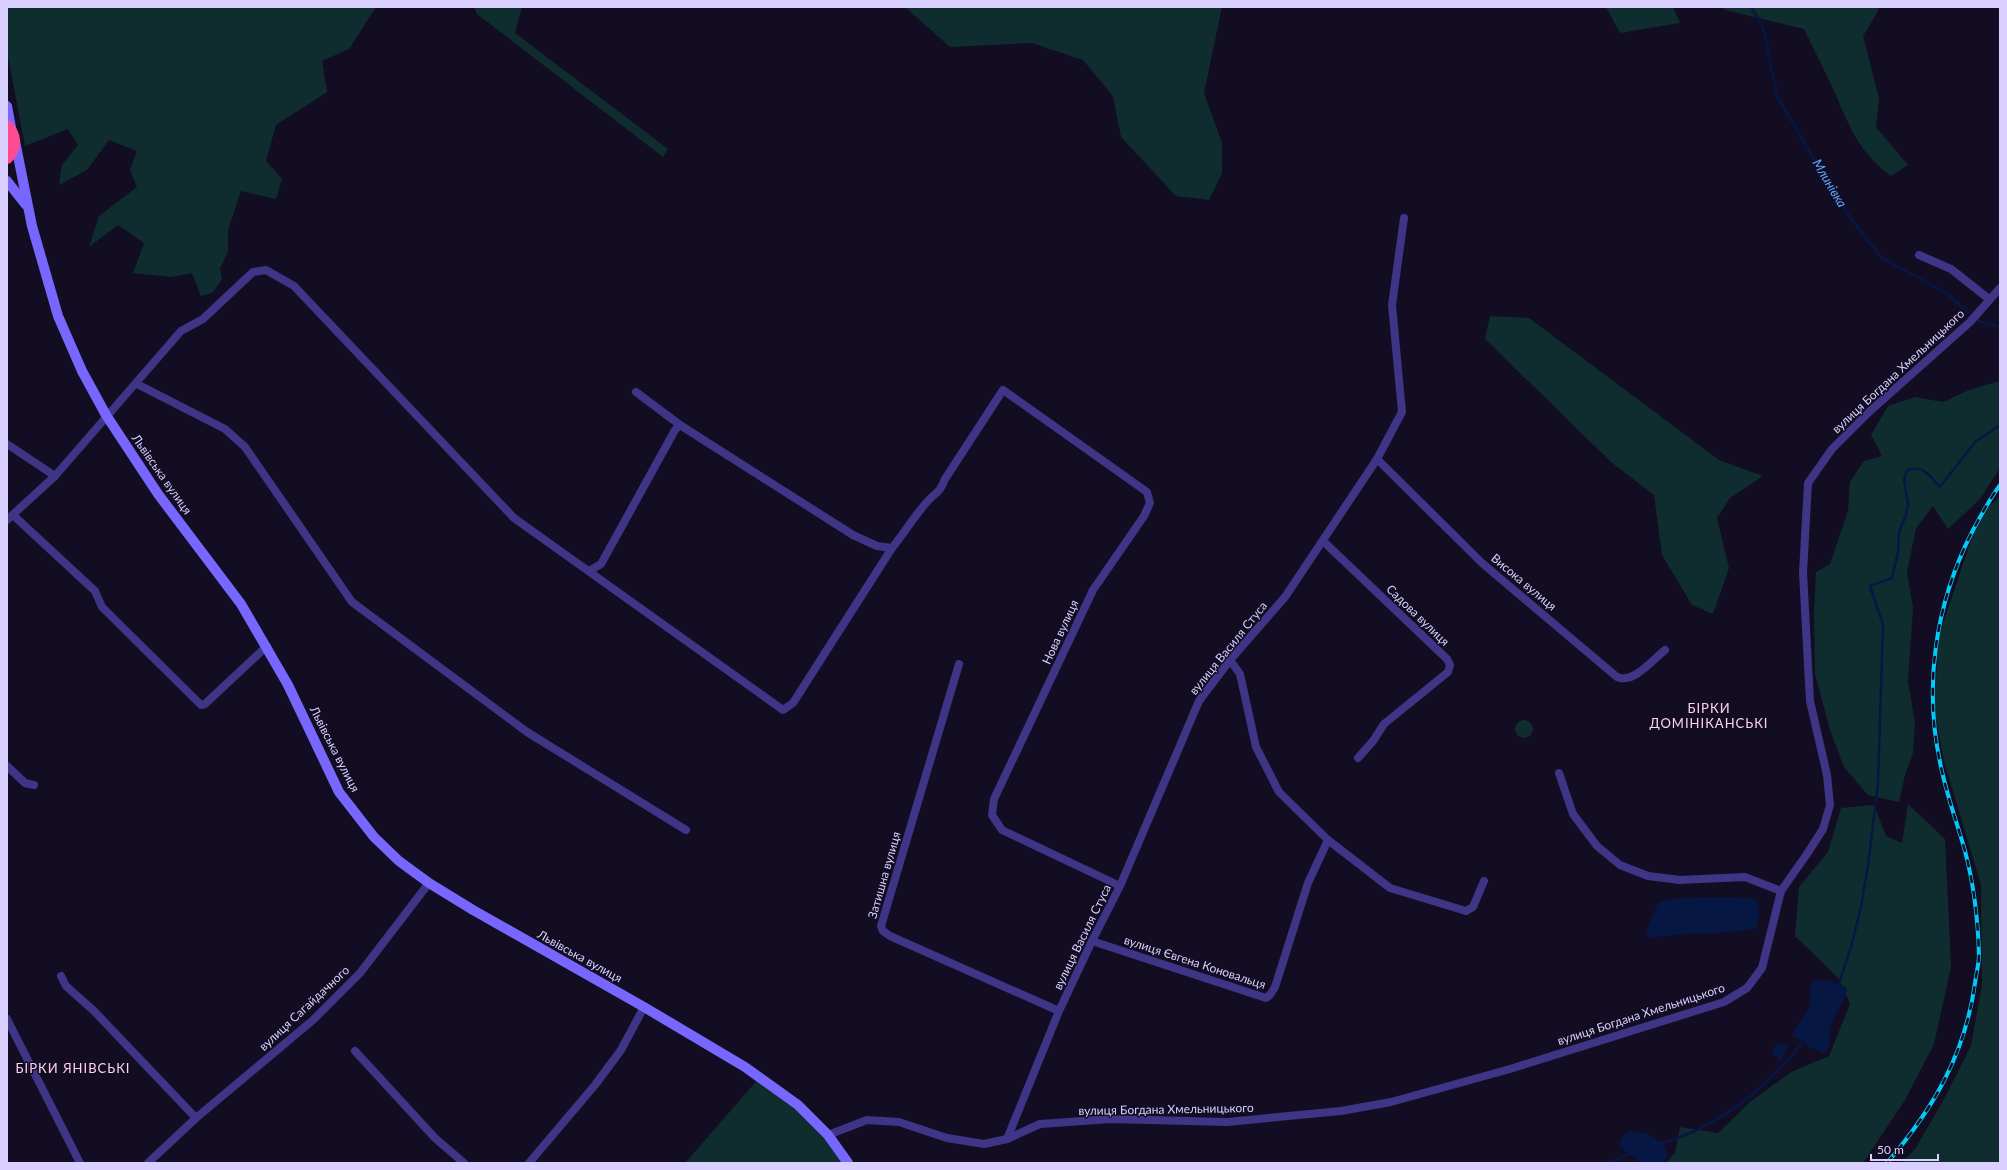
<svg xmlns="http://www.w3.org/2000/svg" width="2007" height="1170" font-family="Lato,sans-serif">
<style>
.green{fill:#0f2d2e}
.water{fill:#061743}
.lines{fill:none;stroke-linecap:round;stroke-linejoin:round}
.stream{stroke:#061743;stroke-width:2.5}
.street{stroke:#3f3586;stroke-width:8}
.secondary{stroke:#7767ff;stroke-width:10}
.highway{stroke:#ff4b92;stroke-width:12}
.rail-casing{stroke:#00ccfb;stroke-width:4}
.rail{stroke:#130d24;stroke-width:2.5;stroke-dasharray:8;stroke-linecap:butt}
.labels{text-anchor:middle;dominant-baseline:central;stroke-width:3;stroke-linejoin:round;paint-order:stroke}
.street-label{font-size:12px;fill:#d9d0ff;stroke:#130d24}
.water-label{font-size:13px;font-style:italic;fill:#5ea7ff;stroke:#130d24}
.neighbourhood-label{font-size:13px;letter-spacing:1px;fill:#ffd2eb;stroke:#130d24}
</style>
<rect width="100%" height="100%" fill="#130d24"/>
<!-- green -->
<g class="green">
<polygon points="7,7 376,7 349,49 322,61 327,92 276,125 266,161 282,179 276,199 241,191 228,230 228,252 220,268 222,280 212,293 201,296 192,273 171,277 133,273 144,243 118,225 89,247 99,216 137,187 130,170 137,151 109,140 87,170 59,185 62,165 78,145 68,129 25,146 7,52"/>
<polygon points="474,7 522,7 515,33 668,149 663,157 477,14"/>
<polygon points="905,7 1222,7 1204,93 1222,143 1222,173 1209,200 1176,196 1121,137 1113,96 1083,60 1032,43 950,47"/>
<polygon points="1606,7 1673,7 1680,23 1620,33"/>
<path d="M1722 7H1878V11L1863 36 1879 98 1876 127 1908 165 1891 176C1859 152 1850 128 1835 93 1825 71 1814 50 1804 29L1725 10Z"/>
<polygon points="1490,316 1529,318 1719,460 1763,476 1730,498 1717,518 1729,568 1713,614 1692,605 1662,555 1654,495 1611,462 1485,339"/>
<polygon points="2000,381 2000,468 1980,499 1948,529 1933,506 1916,528 1907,572 1913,608 1908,682 1915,723 1913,753 1905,775 1899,802 1868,795 1844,767 1830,730 1815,674 1814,613 1816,572 1830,564 1848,511 1850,482 1864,461 1882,456 1871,435 1888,406 1915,397 1943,402 1969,390"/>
<polygon points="2000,497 2000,1163 1902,1163 1915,1149 1943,1101 1971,1046 1982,985 1981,885 1944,761 1934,707 1939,635 1980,514"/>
<circle cx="1524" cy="729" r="9"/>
<polygon points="1908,804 1945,839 1951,967 1934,1044 1905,1100 1863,1163 1666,1163 1675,1153 1680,1127 1718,1133 1750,1102 1791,1072 1829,1056 1850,1004 1839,979 1795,936 1799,887 1828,852 1841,808 1874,805 1886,836 1902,843"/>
<polygon points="760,1077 798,1105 847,1163 685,1163"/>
</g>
<!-- water -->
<g class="water">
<path d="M1716 897 1754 898C1762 908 1760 918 1755 929 1720 935 1685 932 1651 938L1645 933 1659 902 1676 898Z"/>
<path d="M1827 980 1847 987C1847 1000 1837 1009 1833 1021 1828 1033 1833 1044 1824 1053L1811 1048 1792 1035 1810 1005V986L1815 981Z"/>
<polygon points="1776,1043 1789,1045 1781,1061 1772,1053"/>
<path d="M1628 1131C1645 1131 1665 1138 1668 1157L1662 1163H1640L1619 1146 1622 1138Z"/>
</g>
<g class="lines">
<!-- stream -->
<g class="stream">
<polyline points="1751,7 1763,27 1777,96 1820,170 1852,220 1882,258 1948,294 1968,313"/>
<polyline points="1976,320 2000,327"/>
<path d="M1838 986 1851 947 1861 907 1868 865 1878 784 1883 624 1870 586 1892 578 1898 552 1899 532 1906 515 1908 504 1904 480 1907 470C1925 465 1928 475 1940 487L1975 442 2000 425"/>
<path d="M1659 1144C1718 1128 1767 1088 1804 1041"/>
<polyline points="1608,1163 1631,1153"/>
</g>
<!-- street -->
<g class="street">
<polyline points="1919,255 1951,269 1989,299"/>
<polyline points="137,384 225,429 245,447 352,602 527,732 686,830"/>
<polyline points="636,392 680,425 853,535 877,546 892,548"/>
<polyline points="7,444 55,476"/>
<path d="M1377 459 1482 563 1617 677C1634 684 1652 660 1665 650"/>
<polyline points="13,515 95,591 102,607 201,705 205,704 267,646"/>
<path d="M7 520 55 476 181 331 203 319 253 272 266 270 294 286 514 518 783 710 793 703 892 548C904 533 914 517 926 503 935 492 939 495 945 479L1003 390 1147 492 1150 503 1144 516 1093 590 994 799 992 815 1002 830 1120 886"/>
<polyline points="1323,541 1447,659 1450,665 1448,672 1384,724 1373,741 1358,758"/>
<polyline points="589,571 601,564 606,555 675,430 680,425"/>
<polyline points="1230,660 1240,674 1256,747 1279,792 1328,840 1390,888 1466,911 1473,907 1484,881"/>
<polyline points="959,664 881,926 883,931 890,936 1059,1011"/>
<polyline points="7,766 25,783 34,785"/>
<polyline points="1559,773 1573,814 1597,846 1620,865 1648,876 1680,880 1745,877 1781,891"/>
<polyline points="1092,941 1266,998 1270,995 1275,987 1308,883 1328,840"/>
<polyline points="61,976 66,986 94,1011 196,1118"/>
<polyline points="7,1019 80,1163"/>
<polyline points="355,1051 435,1138 464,1163"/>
<polyline points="828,1135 867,1120 899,1122 947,1138 984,1144 1007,1139 1040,1124 1111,1119 1227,1122 1341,1111 1391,1102 1510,1069 1724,1002 1747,988 1762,968 1781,891 1807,854 1823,829 1830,805 1827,775 1810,701 1803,573 1808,483 1832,449 1869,412 1970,322 2000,288"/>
<polyline points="1007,1139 1059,1011 1092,941 1120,886 1199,701 1230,660 1285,597 1377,459 1402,412 1392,305 1404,218"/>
<polyline points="148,1163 196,1118 313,1020 360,973 429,883"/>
<polyline points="529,1163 595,1085 621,1050 644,1007"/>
</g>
<!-- secondary -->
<g class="secondary">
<polyline points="7,106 12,133"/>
<polyline points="15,141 32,226 58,316 82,371 106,415 158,494 241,604 288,685 339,792 374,837 399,861 429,883 473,910 644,1007 745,1067 798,1105 828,1135 848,1163"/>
<polyline points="7,181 26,205"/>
</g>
<!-- highway -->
<path class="highway" d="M7 126C17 136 16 149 7 158"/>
<defs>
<path id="rail" d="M1887 1163C1933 1109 1965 1055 1975 983 1976 974 1979 964 1979 955 1978 920 1974 885 1965 851 1957 823 1947 796 1941 767 1923 687 1935 605 1972 532 1981 515 1989 500 2000 485"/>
</defs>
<!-- rail casing -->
<use href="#rail" class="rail-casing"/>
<!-- rail -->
<use href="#rail" class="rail"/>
</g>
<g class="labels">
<!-- street labels -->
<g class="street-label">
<text transform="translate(1898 371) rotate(-43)">вулиця Богдана Хмельницького</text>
<text transform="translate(162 474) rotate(55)">Львівська вулиця</text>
<text transform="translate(1524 582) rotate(40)">Висока вулиця</text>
<text transform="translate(1418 615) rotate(44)">Садова вулиця</text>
<text transform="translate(1060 632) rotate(-65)">Нова вулиця</text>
<text transform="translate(1228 648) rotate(-51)">вулиця Василя Стуса</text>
<text transform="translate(335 749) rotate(63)">Львівська вулиця</text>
<text transform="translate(884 875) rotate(-74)">Затишна вулиця</text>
<text transform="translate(1082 937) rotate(-64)">вулиця Василя Стуса</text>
<text transform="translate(580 956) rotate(29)">Львівська вулиця</text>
<text transform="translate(1195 962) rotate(18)">вулиця Євгена Коновальця</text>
<text transform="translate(304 1008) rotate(-43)">вулиця Сагайдачного</text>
<text transform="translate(1641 1014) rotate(-18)">вулиця Богдана Хмельницького</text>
<text transform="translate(1166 1109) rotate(-1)">вулиця Богдана Хмельницького</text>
</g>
<!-- water labels -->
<g class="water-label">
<text transform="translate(1830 183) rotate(59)">Млинівка</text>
</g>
<!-- neighbourhood labels -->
<g class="neighbourhood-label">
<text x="1709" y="708">БІРКИ<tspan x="1709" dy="15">ДОМІНІКАНСЬКІ</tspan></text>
<text x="73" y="1068">БІРКИ ЯНІВСЬКІ</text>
</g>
</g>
<!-- border -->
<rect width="2007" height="1170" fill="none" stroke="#d9d0ff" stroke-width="16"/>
<!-- scale -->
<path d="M1871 1154v6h67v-6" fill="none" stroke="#d9d0ff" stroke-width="2"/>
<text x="1877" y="1154" font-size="12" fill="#d9d0ff" stroke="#130d24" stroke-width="3" paint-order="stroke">50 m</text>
</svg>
